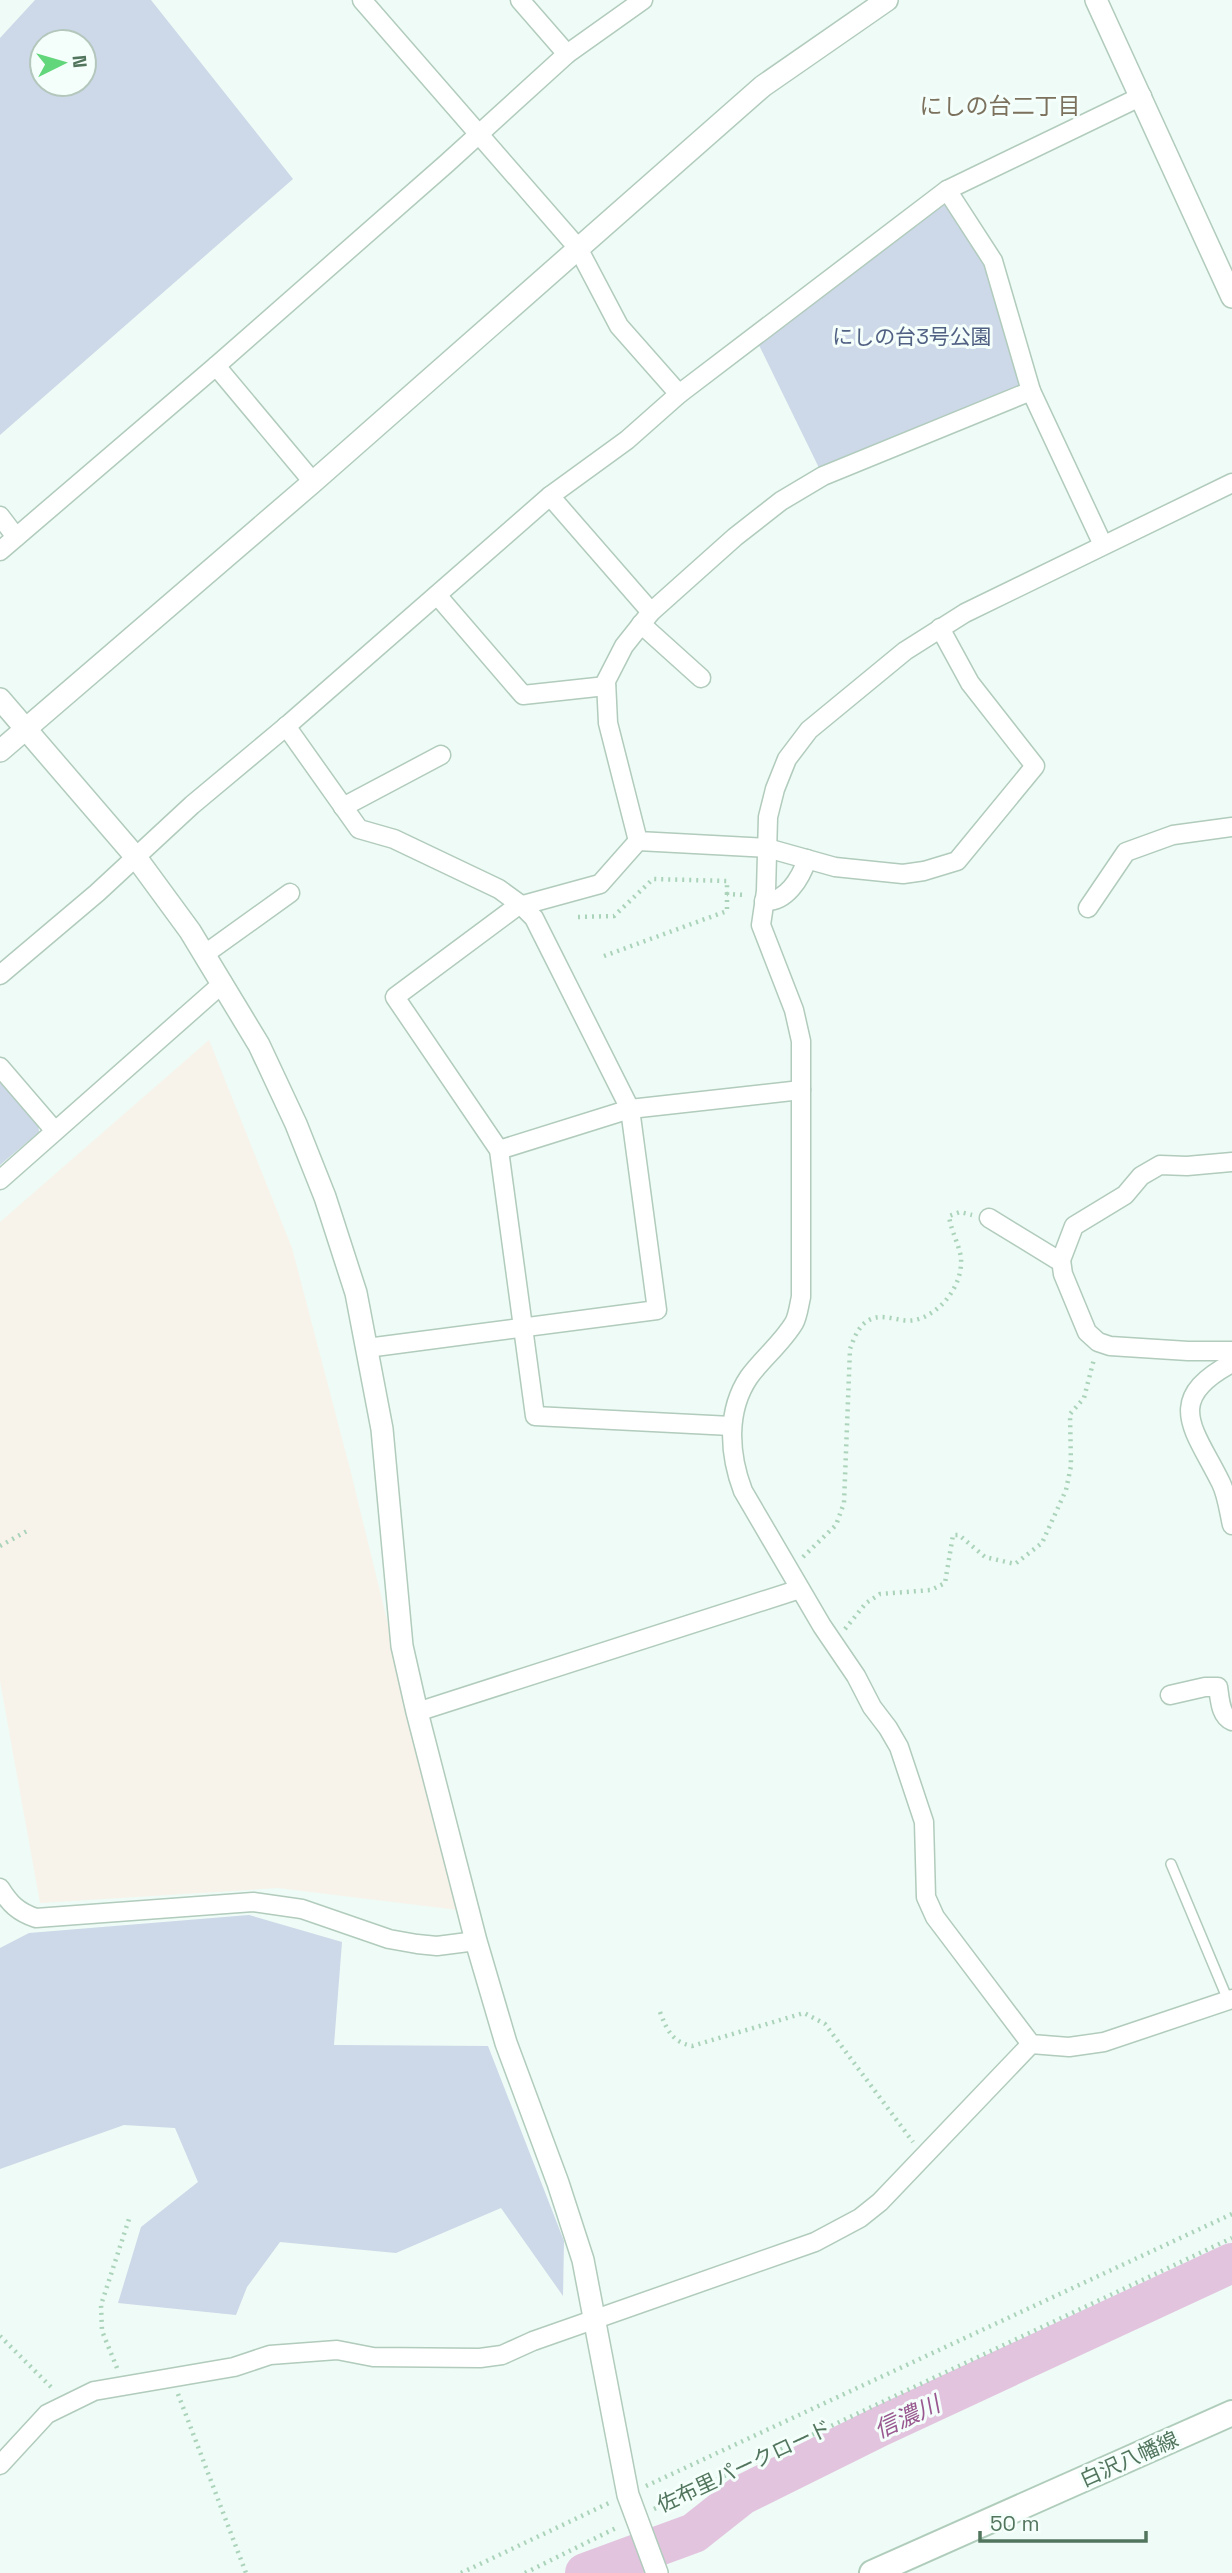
<svg xmlns="http://www.w3.org/2000/svg" width="1232" height="2573" font-family="'Space Grotesk','Noto Sans JP',sans-serif">
<style>
.education{fill:#f8f3ea}
.green{fill:#cdd8e8;fill-rule:evenodd}
.lines{fill:none;stroke-linecap:round;stroke-linejoin:round}
.river{stroke:#e3c4df;stroke-width:40}
.service-casing{stroke:#b1cbbc;stroke-width:12}
.minor-casing{stroke:#b1cbbc;stroke-width:21}
.tertiary-casing{stroke:#b1cbbc;stroke-width:24}
.secondary-casing{stroke:#b0cdbc;stroke-width:28}
.path{stroke:#abd3ba;stroke-width:4.5;stroke-dasharray:2 5;stroke-linecap:butt}
.service{stroke:#fff;stroke-width:9}
.minor{stroke:#fff;stroke-width:18}
.tertiary{stroke:#fff;stroke-width:21}
.secondary{stroke:#fff;stroke-width:24}
.labels{text-anchor:middle;dominant-baseline:central;stroke-width:6;stroke-linejoin:round;paint-order:stroke}
.park-label{font-size:21px;fill:#516184;stroke:#f4fefa}
.street-label{font-size:21px;fill:#52755e;stroke:#f4fefa}
.neighbourhood-label{font-size:23px;fill:#7b715d;stroke:#f4fefa}
.water-label{font-size:23px;font-style:italic;fill:#995990;stroke:#f4fefa}
</style>
<rect width="100%" height="100%" fill="#eefbf6"/>
<!-- education -->
<polygon class="education" points="209,1040 292,1248 350,1469 458,1910 278,1888 40,1903 0,1681 0,1222"/>
<!-- green -->
<g class="green">
<path d="M35 0H151L293 179 0 435V38ZM42 42H84V84H42Z"/>
<polygon points="947,190 993,261 1031,391 823,476 755,337"/>
<polygon points="0,1078 38,1122 39,1132 0,1165"/>
<polygon points="249,1915 342,1942 334,2045 488,2046 564,2241 563,2296 501,2208 396,2253 280,2242 247,2287 236,2315 118,2303 141,2227 198,2182 175,2128 124,2125 0,2169 0,1948 29,1933"/>
</g>
<g class="lines">
<!-- river -->
<polyline class="river" points="585,2573 694,2533 742,2495 881,2426 1232,2263"/>
<defs>
<polyline id="service" points="1171,1864 1228,2000"/>
<g id="minor">
<polyline points="362,0 578,248 619,326 679,394"/>
<polyline points="520,0 567,54"/>
<polyline points="947,190 993,261 1031,391 1103,545"/>
<polyline points="216,366 313,482"/>
<path d="M1232 483 965 613 905 651 809 730 787 759 775 789 768 817 766 891 761 925 794 1010 801 1041V1297C799 1305 798 1316 794 1323 782 1343 762 1359 749 1377 726 1411 729 1454 743 1491L822 1626 856 1676 872 1707 888 1728 899 1747 924 1822 926 1897 935 1917 1031 2044 1069 2047 1104 2042 1232 1999"/>
<polyline points="550,496 651,612"/>
<polyline points="0,516 16,537"/>
<polyline points="0,551 216,366 446,164 567,54 643,0"/>
<polyline points="437,595 523,695 606,686"/>
<polyline points="641,624 701,678"/>
<polyline points="940,628 970,683 1035,766 957,861 924,871 903,874 835,867 767,848 638,841 608,723 606,681 624,646 651,612 735,537 781,501 823,476 1031,391"/>
<polyline points="286,726 359,829 394,839 499,889 521,905 534,918 630,1109 657,1310 367,1348"/>
<polyline points="343,807 441,755"/>
<polyline points="638,841 600,884 516,907 395,997 499,1150 535,1416 731,1426"/>
<path d="M764 901C786 903 801 878 807 859"/>
<polyline points="1088,908 1126,852 1173,835 1232,827"/>
<polyline points="205,954 290,893"/>
<polyline points="0,975 97,893 192,805 289,724 550,496 627,440 679,394 947,190 1142,96"/>
<polyline points="0,1067 55,1131"/>
<polyline points="499,1150 630,1109 801,1090"/>
<polyline points="1232,1162 1187,1166 1160,1165 1141,1176 1125,1195 1074,1226 1061,1260 1063,1274 1087,1332 1098,1342 1110,1346 1188,1351 1232,1351"/>
<polyline points="0,1180 223,983"/>
<polyline points="989,1218 1056,1259 1061,1260"/>
<path d="M1232 1363C1162 1400 1195 1430 1221 1483 1227 1495 1229 1512 1232 1525"/>
<path d="M1170 1695 1205 1687H1218C1220 1699 1220 1716 1232 1721"/>
<polyline points="417,1712 800,1589"/>
<path d="M0 1888C10 1904 18 1912 36 1918L253 1902 302 1909 389 1939 417 1944 437 1946 476 1941"/>
<polyline points="0,2465 47,2414 94,2391 234,2367 270,2355 337,2350 373,2357 480,2358 502,2355 533,2341 815,2242 860,2218 880,2202 1031,2044"/>
</g>
<g id="tertiary">
<polyline points="1096,0 1232,297"/>
<polyline points="0,699 135,856 190,931 259,1045 296,1124 325,1197 356,1293 382,1429 402,1646 417,1712 476,1941 506,2043 558,2183 583,2260 628,2495 657,2573"/>
<polyline points="0,751 313,482 763,86 887,0"/>
</g>
<polyline id="secondary" points="872,2573 1232,2413"/>
</defs>
<!-- service casing -->
<use href="#service" class="service-casing"/>
<!-- minor casing -->
<use href="#minor" class="minor-casing"/>
<!-- tertiary casing -->
<use href="#tertiary" class="tertiary-casing"/>
<!-- secondary casing -->
<use href="#secondary" class="secondary-casing"/>
<!-- path -->
<g class="path">
<polyline points="578,917 614,916 653,879 727,881 727,894"/>
<polyline points="604,956 727,911 727,894 747,895"/>
<polyline points="0,1546 27,1531"/>
<path d="M803 1557 836 1525 844 1503 850 1349C854 1338 859 1324 871 1319 885 1313 901 1323 915 1320 941 1314 963 1285 961 1258 959 1244 951 1231 949 1216L960 1212 972 1215"/>
<polyline points="845,1629 866,1603 880,1594 931,1590 945,1583 953,1535 959,1535 985,1557 1015,1564 1042,1543 1066,1490 1071,1466 1070,1414 1084,1398 1094,1359"/>
<path d="M660 2012C667 2030 672 2042 692 2046L804 2013 825 2024 913 2142"/>
<polyline points="0,2336 54,2390"/>
<polyline points="117,2368 102,2331 101,2305 129,2219"/>
<polyline points="178,2394 246,2573"/>
<polyline points="646,2486 1232,2214"/>
<polyline points="654,2509 1232,2238"/>
<polyline points="461,2573 609,2503"/>
<polyline points="525,2573 618,2527"/>
</g>
<!-- service -->
<use href="#service" class="service"/>
<!-- minor -->
<use href="#minor" class="minor"/>
<!-- tertiary -->
<use href="#tertiary" class="tertiary"/>
<!-- secondary -->
<use href="#secondary" class="secondary"/>
</g>
<g class="labels">
<!-- park labels -->
<g class="park-label">
<text x="912" y="336">にしの台3号公園</text>
</g>
<!-- street labels -->
<g class="street-label">
<text transform="translate(1129 2459) rotate(-24)">白沢八幡線</text>
<text transform="translate(744 2466) rotate(-25)">佐布里パークロード</text>
</g>
<!-- neighbourhood labels -->
<g class="neighbourhood-label">
<text x="1000" y="106">にしの台二丁目</text>
</g>
<!-- water labels -->
<g class="water-label">
<text transform="translate(907 2417) rotate(-25)">信濃川</text>
</g>
</g>
<!-- north arrow -->
<g transform="translate(63 63) rotate(85)"><circle r="33" fill="#f4fefa" stroke="#b3c7bc" stroke-width="2"/>
<path d="M0-5L12 26L0 18L-12 26Z" fill="#62d67a"/>
<text y="-10" font-size="19" font-weight="bold" text-anchor="middle" fill="#52755e">N</text>
</g>
<!-- scale -->
<path d="M980 2531v10h166v-10" fill="none" stroke="#52755e" stroke-width="3.5"/>
<text x="990" y="2531" font-size="21" fill="#52755e" stroke="#f4fefa" stroke-width="5" paint-order="stroke">50 m</text>
</svg>
